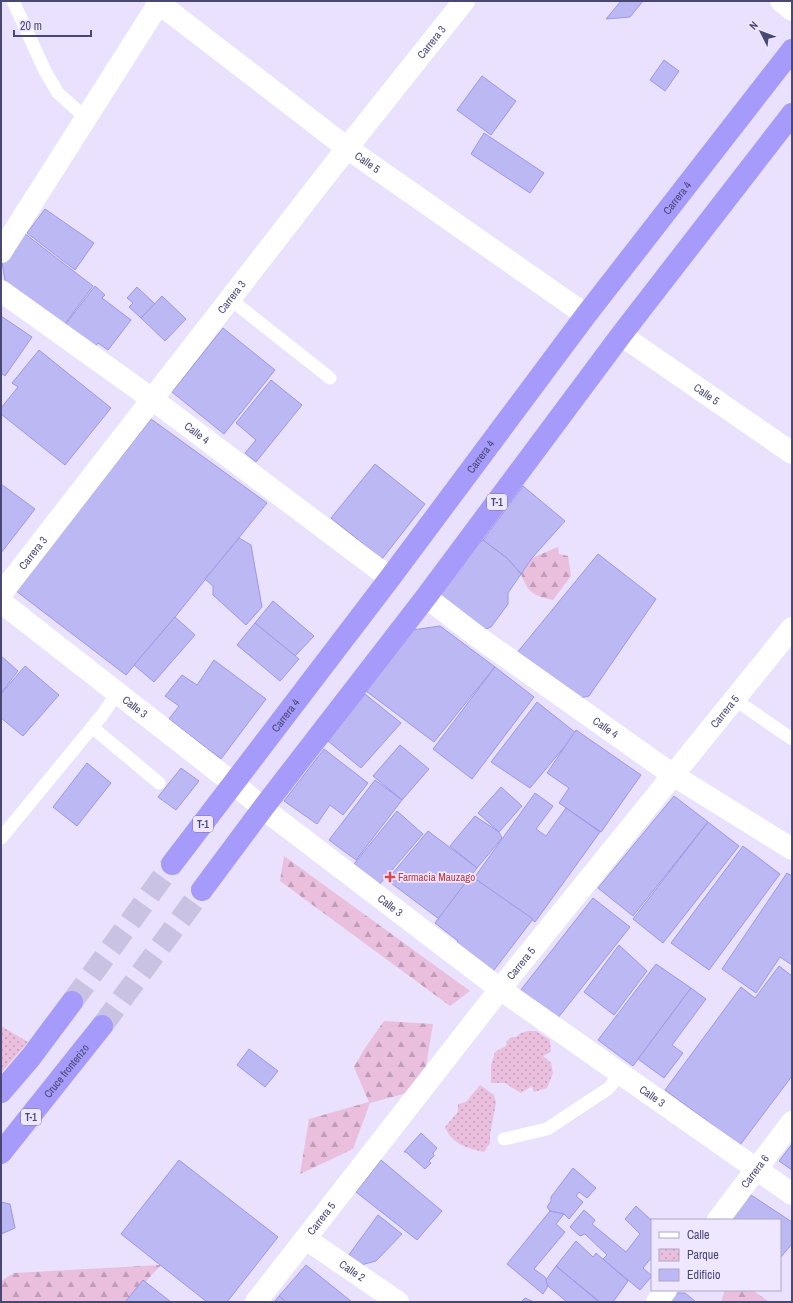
<svg xmlns="http://www.w3.org/2000/svg" width="793" height="1303" font-family="'Archivo Narrow',sans-serif">
<style>
.forest{fill:url(#forest-firs)}
.park{fill:url(#park-dots)}
.building{fill:#bcb8f3;stroke:#9c98e5}
.lines{fill:none;stroke-linecap:round;stroke-linejoin:round}
.trunk-tunnel{stroke:#c9c2e2;stroke-width:22;stroke-dasharray:22 11;stroke-linecap:butt}
.service{stroke:#fff;stroke-width:13}
.minor{stroke:#fff;stroke-width:22}
.tertiary{stroke:#fff;stroke-width:22}
.trunk{stroke:#a69afb;stroke-width:22}
.health-dot{fill:#e0444e;stroke:#eee7ff;stroke-width:1.5}
.labels{text-anchor:middle;dominant-baseline:central;stroke-width:3.5;stroke-linejoin:round;paint-order:stroke}
.shield{fill:#eee7ff;stroke:#7a779e;stroke-width:1}
.shield-label{font-size:10px;font-weight:bold;fill:#494774}
.street-label{font-size:11px;fill:#494774;stroke:#eee7ff}
.health-label{font-size:11px;fill:#be3a42;stroke:#eee7ff;text-anchor:start}
</style>
<defs>
<pattern id="forest-firs" width="22" height="20" patternUnits="userSpaceOnUse"><rect width="22" height="20" fill="#eabfde"/><path d="M5 1l3.5 6h-7zM16 11l3.5 6h-7z" fill="#c09db9"/></pattern>
<pattern id="park-dots" width="8" height="8" patternUnits="userSpaceOnUse"><rect width="8" height="8" fill="#eabfde"/><path d="M2 2h.1M6 6h.1" fill="none" stroke="#c09db9" stroke-width="1.8" stroke-linecap="round"/></pattern>
</defs>
<rect width="100%" height="100%" fill="#e9e1fd"/>
<!-- forest -->
<g class="forest">
<path d="M558 547 559 554 568 556 571 576 553 600C534 596 528 593 521 574L532 558Z"/>
<polygon points="284,856 470,991 450,1006 280,881"/>
<polygon points="384,1021 433,1024 422,1089 370,1103 353,1149 300,1174 309,1119 369,1102 354,1067 365,1048"/>
<polygon points="161,1265 127,1302 1,1302 1,1281 14,1273"/>
<polygon points="725,1290 752,1290 770,1302 721,1302"/>
</g>
<!-- park -->
<g class="park">
<polygon points="1,1026 28,1042 1,1073"/>
<polygon points="528,1031 536,1031 550,1040 551,1052 543,1056 551,1063 553,1073 547,1088 534,1092 532,1086 521,1093 505,1083 491,1083 491,1065 495,1052 506,1046 507,1041 512,1037 516,1037 521,1033"/>
<path d="M480 1085 494 1095 496 1103 490 1134V1143L484 1152C468 1148 452 1145 445 1127L458 1112V1104L466 1102Z"/>
</g>
<!-- building -->
<g class="building">
<polygon points="621,1 643,1 630,17 606,19"/>
<polygon points="664,60 679,71 665,91 650,80"/>
<polygon points="482,76 516,101 491,135 457,110"/>
<polygon points="484,133 544,173 530,193 471,154"/>
<polygon points="45,209 94,243 75,270 27,233"/>
<polygon points="24,233 93,286 64,325 5,281 2,262"/>
<polygon points="95,286 105,295 102,298 131,320 108,350 98,343 94,348 65,325"/>
<polygon points="137,287 155,304 141,318 129,307 133,303 127,298"/>
<polygon points="162,296 186,319 165,341 141,318"/>
<polygon points="1,316 32,337 5,376 1,373"/>
<polygon points="223,328 275,370 224,434 172,392"/>
<polygon points="39,350 111,408 65,465 1,414 1,408 18,387 12,383"/>
<polygon points="271,380 302,405 256,462 245,453 256,440 236,423"/>
<polygon points="151,419 267,503 175,617 126,675 16,591"/>
<polygon points="375,464 425,504 382,559 331,518"/>
<polygon points="1,484 35,509 1,553"/>
<polygon points="523,486 565,521 532,558 521,574 508,559 483,540"/>
<polygon points="239,538 251,545 262,607 246,625 213,595 213,586 205,579"/>
<polygon points="483,540 508,559 521,574 508,593 508,604 491,627 476,633 435,598 472,547"/>
<polygon points="598,554 656,599 589,696 580,698 516,654"/>
<polygon points="273,601 314,636 295,656 255,623"/>
<polygon points="175,617 195,635 154,682 134,665"/>
<polygon points="255,623 299,659 280,681 237,645"/>
<polygon points="440,626 495,667 434,742 366,691 412,630"/>
<polygon points="1,656 18,671 1,693"/>
<polygon points="214,660 266,699 221,759 169,719 179,706 165,696 182,675 197,685"/>
<polygon points="25,666 59,695 23,736 1,718 1,694"/>
<polygon points="495,667 534,697 472,779 433,749"/>
<polygon points="365,694 401,723 361,768 328,741"/>
<polygon points="537,702 576,733 530,788 491,762"/>
<polygon points="576,730 641,775 601,832 559,803 569,788 547,773"/>
<polygon points="400,745 429,769 402,800 373,776"/>
<polygon points="324,749 368,783 343,815 330,805 317,824 284,801"/>
<polygon points="87,763 111,783 77,826 53,807"/>
<polygon points="181,768 199,781 176,810 158,797"/>
<polygon points="375,780 402,800 356,860 329,840"/>
<polygon points="501,787 522,806 499,832 478,813"/>
<polygon points="535,793 553,806 536,829 546,836 566,808 600,832 535,922 474,878"/>
<polygon points="674,796 708,822 633,916 598,888"/>
<polygon points="397,811 423,834 379,885 354,864"/>
<polygon points="475,816 499,832 502,838 477,868 450,846"/>
<polygon points="708,822 739,846 663,943 633,919"/>
<polygon points="428,831 477,868 439,919 387,880"/>
<polygon points="743,846 780,874 709,970 671,943"/>
<polygon points="473,873 474,878 533,919 491,974 454,945 458,941 435,923"/>
<polygon points="787,873 792,876 792,965 780,957 756,993 722,969"/>
<polygon points="593,898 630,927 557,1019 520,991"/>
<polygon points="619,945 647,971 614,1015 584,992"/>
<polygon points="656,964 691,988 633,1066 598,1040"/>
<polygon points="779,966 792,976 792,1076 740,1145 665,1090 741,987 755,998"/>
<polygon points="691,988 706,999 672,1045 683,1053 664,1078 638,1059"/>
<polygon points="249,1049 278,1071 265,1087 237,1065"/>
<polygon points="421,1133 437,1148 433,1153 434,1156 429,1161 431,1163 425,1169 406,1152 404,1152"/>
<polygon points="792,1144 792,1170 779,1161"/>
<polygon points="179,1160 278,1237 227,1302 207,1302 121,1234"/>
<polygon points="381,1160 442,1211 417,1240 356,1192"/>
<polygon points="573,1168 596,1188 587,1198 579,1192 576,1196 583,1202 569,1219 564,1214 550,1211 547,1207 551,1201 551,1197"/>
<polygon points="751,1195 792,1222 792,1244 780,1258 780,1220 728,1220"/>
<polygon points="1,1202 10,1204 15,1228 1,1234"/>
<polygon points="636,1206 652,1221 652,1257 643,1268 652,1276 640,1290 603,1259 607,1255 585,1234 580,1236 570,1227 584,1210 595,1220 592,1224 626,1252 640,1234 625,1219"/>
<polygon points="550,1211 564,1214 556,1224 565,1232 534,1269 545,1277 547,1282 548,1286 543,1294 507,1264"/>
<polygon points="378,1215 402,1234 376,1261 357,1266 348,1256"/>
<polygon points="576,1241 593,1257 596,1253 628,1281 613,1302 600,1302 556,1266"/>
<polygon points="306,1265 352,1302 286,1302 279,1296"/>
<polygon points="556,1266 599,1302 567,1302 548,1286 546,1280"/>
<polygon points="143,1280 171,1302 125,1302"/>
<polygon points="675,1293 685,1293 696,1302 669,1302"/>
<polygon points="279,1296 286,1302 274,1302"/>
<polygon points="525,1298 534,1302 521,1302"/>
</g>
<g class="lines">
<!-- trunk-tunnel -->
<g class="trunk-tunnel">
<polyline points="72,1002 172,864"/>
<polyline points="102,1026 202,890"/>
</g>
<!-- service -->
<g class="service">
<polyline points="13,1 45,71 58,93 86,118"/>
<polyline points="230,299 330,378"/>
<polyline points="734,699 792,739"/>
<polyline points="92,727 159,783"/>
<polyline points="1,838 103,714 117,693"/>
<polyline points="504,1139 547,1129 609,1088 620,1073"/>
</g>
<!-- minor -->
<g class="minor">
<path id="s1" d="M156 1 347 148 586 315"/>
<polyline points="781,1 792,10"/>
<polyline points="1,252 159,3"/>
<path id="s2" d="M1 291 152 399 390 578"/>
<path id="s3" d="M1 594 347 148 464 1"/>
<path id="s4" d="M426 597 478 637 673 775 792 849"/>
<path id="s5" d="M1 602 234 784"/>
<path id="s6" d="M718 1220 792 1122"/>
<path id="s7" d="M306 1239 398 1302"/>
<path id="s8" d="M256 1302 500 989 792 628"/>
<polyline points="657,1302 666,1290"/>
</g>
<!-- tertiary -->
<g class="tertiary">
<path id="s9" d="M621 335 792 453"/>
<path id="s10" d="M234 784 269 813 500 989 792 1194"/>
</g>
<!-- trunk -->
<g class="trunk">
<path id="s11" d="M172 864 390 578 586 315 792 50"/>
<polyline points="202,890 263,808 426,597 621,335 792,114"/>
<polyline points="1,1092 31,1057 72,1002"/>
<path id="s12" d="M1 1153 102 1026"/>
</g>
</g>
<!-- markers -->
<path class="health-dot" d="M388 871h4v4h4v4h-4v4h-4v-4h-4v-4h4z"/>
<g class="labels">
<!-- shield labels -->
<g class="shield">
<rect x="487" y="494" width="20" height="16" rx="3"/>
<rect x="193" y="816" width="20" height="16" rx="3"/>
<rect x="21" y="1109" width="20" height="16" rx="3"/>
</g>
<g class="shield-label">
<text x="497" y="502">T-1</text>
<text x="203" y="824">T-1</text>
<text x="31" y="1117">T-1</text>
</g>
<!-- street labels -->
<g class="street-label">
<text stroke="none"><textPath href="#s3" startOffset="700">Carrera 3</textPath></text>
<text stroke="none"><textPath href="#s1" startOffset="266">Calle 5</textPath></text>
<text stroke="none"><textPath href="#s11" startOffset="836">Carrera 4</textPath></text>
<text stroke="none"><textPath href="#s3" startOffset="376">Carrera 3</textPath></text>
<text stroke="none"><textPath href="#s9" startOffset="104">Calle 5</textPath></text>
<text stroke="none"><textPath href="#s2" startOffset="242">Calle 4</textPath></text>
<text stroke="none"><textPath href="#s11" startOffset="511">Carrera 4</textPath></text>
<text stroke="none"><textPath href="#s3" startOffset="52">Carrera 3</textPath></text>
<text stroke="none"><textPath href="#s5" startOffset="170">Calle 3</textPath></text>
<text stroke="none"><textPath href="#s8" startOffset="754">Carrera 5</textPath></text>
<text stroke="none"><textPath href="#s11" startOffset="187">Carrera 4</textPath></text>
<text stroke="none"><textPath href="#s4" startOffset="222">Calle 4</textPath></text>
<text stroke="none"><textPath href="#s10" startOffset="198">Calle 3</textPath></text>
<text stroke="none"><textPath href="#s8" startOffset="430">Carrera 5</textPath></text>
<text stroke="none"><textPath href="#s12" startOffset="105">Cruce fronterizo</textPath></text>
<text stroke="none"><textPath href="#s10" startOffset="522">Calle 3</textPath></text>
<text stroke="none"><textPath href="#s6" startOffset="61">Carrera 6</textPath></text>
<text stroke="none"><textPath href="#s8" startOffset="106">Carrera 5</textPath></text>
<text stroke="none"><textPath href="#s7" startOffset="56">Calle 2</textPath></text>
</g>
<!-- health labels -->
<g class="health-label">
<text x="398" y="877">Farmacia Mauzago</text>
</g>
</g>
<!-- border -->
<rect width="793" height="1303" fill="none" stroke="#494774" stroke-width="4"/>
<!-- legend -->
<rect x="651" y="1219" width="130" height="72" fill="#eee7ff" stroke="#aca7c7"/>
<rect x="659" y="1232" width="20" height="6" fill="#ffffff" stroke="#aca7c7"/>
<text x="687" y="1239" font-size="12" fill="#494774">Calle</text>
<rect x="659" y="1249" width="20" height="12" fill="url(#park-dots)" stroke="#aca7c7"/>
<text x="687" y="1259" font-size="12" fill="#494774">Parque</text>
<rect x="659" y="1269" width="20" height="12" fill="#bcb8f3" stroke="#aca7c7"/>
<text x="687" y="1279" font-size="12" fill="#494774">Edificio</text>
<!-- north arrow -->
<g transform="translate(761 32) rotate(312)" stroke="#eee7ff" stroke-width="3" paint-order="stroke">
<path d="M0-3L7 15L0 10L-7 15Z" fill="#494774"/>
<text y="-6" font-size="11" font-weight="bold" text-anchor="middle" fill="#494774">N</text>
</g>
<!-- scale -->
<path d="M14 30v6h77v-6" fill="none" stroke="#494774" stroke-width="2"/>
<text x="20" y="30" font-size="12" fill="#494774" stroke="#eee7ff" stroke-width="3" paint-order="stroke">20 m</text>
</svg>
